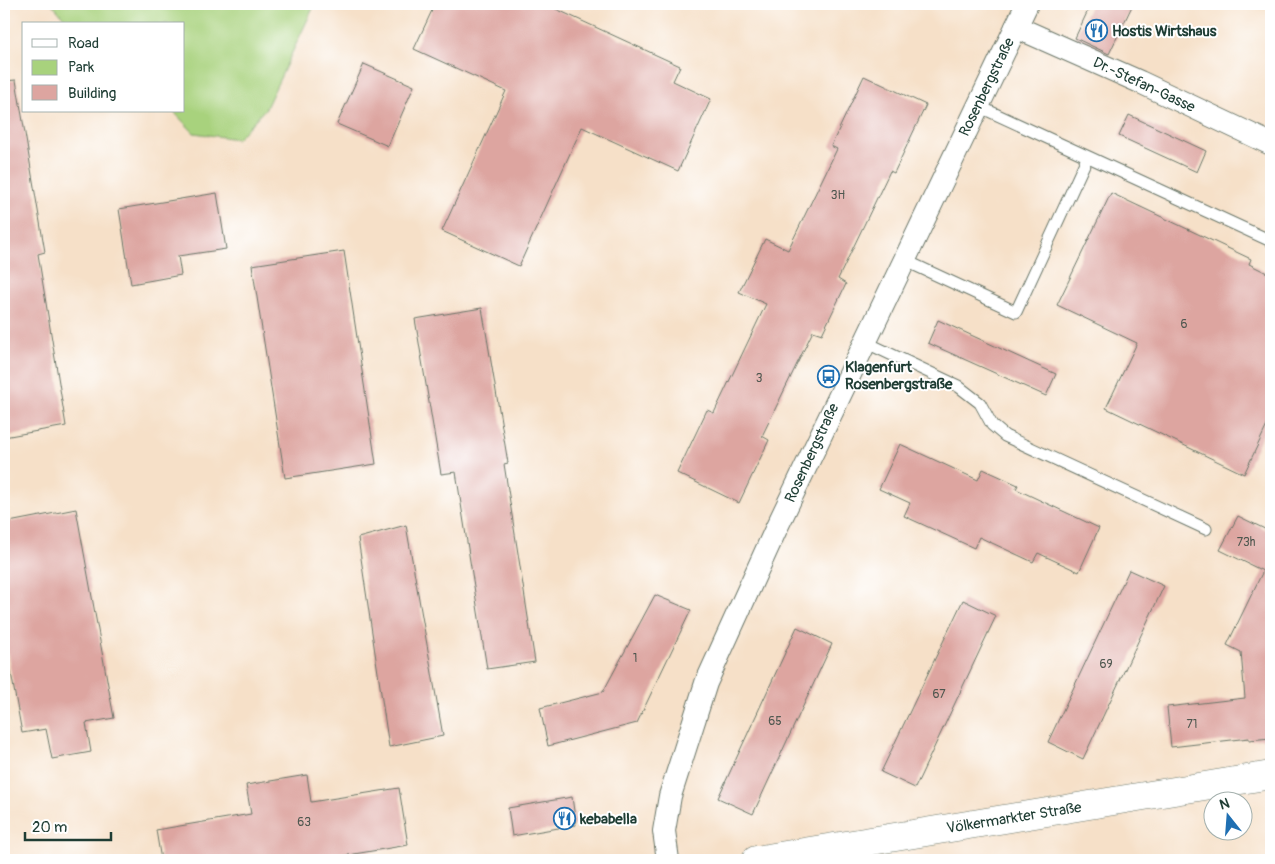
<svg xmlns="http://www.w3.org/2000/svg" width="1275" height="864" font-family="Pangolin,sans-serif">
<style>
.green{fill:#a8d27d;stroke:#648858}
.building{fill:#dda5a0}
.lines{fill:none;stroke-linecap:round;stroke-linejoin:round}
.service-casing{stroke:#6a7668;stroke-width:13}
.minor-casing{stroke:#6a7668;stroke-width:24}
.primary-casing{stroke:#6a7668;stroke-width:29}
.service{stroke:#fff;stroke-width:11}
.minor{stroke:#fff;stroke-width:22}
.primary{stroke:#fff;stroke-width:28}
.labels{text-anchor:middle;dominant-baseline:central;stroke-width:4;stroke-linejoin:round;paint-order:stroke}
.number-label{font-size:12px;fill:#4e574f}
.poi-label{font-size:15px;font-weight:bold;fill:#1f3d34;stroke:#fff;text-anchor:start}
.street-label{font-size:15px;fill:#1f3d34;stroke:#fff}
</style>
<rect width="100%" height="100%" fill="#fff"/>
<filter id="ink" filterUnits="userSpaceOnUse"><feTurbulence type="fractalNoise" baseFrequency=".02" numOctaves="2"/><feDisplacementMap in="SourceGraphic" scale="10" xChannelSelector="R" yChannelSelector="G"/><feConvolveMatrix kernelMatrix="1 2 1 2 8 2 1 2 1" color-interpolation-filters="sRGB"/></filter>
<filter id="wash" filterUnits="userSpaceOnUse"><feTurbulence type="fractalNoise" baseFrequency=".0096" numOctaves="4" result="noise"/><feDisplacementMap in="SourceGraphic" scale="20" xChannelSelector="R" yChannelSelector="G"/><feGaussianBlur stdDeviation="1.12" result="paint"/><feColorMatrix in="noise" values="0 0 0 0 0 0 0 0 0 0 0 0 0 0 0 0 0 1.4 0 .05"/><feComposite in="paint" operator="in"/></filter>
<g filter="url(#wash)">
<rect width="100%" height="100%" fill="#f6e0c8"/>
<!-- green -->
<polygon class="green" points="52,4 315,4 266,108 237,139 194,133 173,111 184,111 184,24 69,24"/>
<g id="blocks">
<!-- building -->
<g class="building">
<polygon points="435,4 545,4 680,66 673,81 711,99 678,171 582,127 519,266 442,231 506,91 414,49"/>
<polygon points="1091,4 1133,4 1109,54 1075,38"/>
<polygon points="364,64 414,86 388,146 337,124"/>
<polygon points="864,76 926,105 894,173 890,171 838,279 846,284 822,334 813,331 762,436 769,440 739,503 677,473 707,410 714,413 766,304 739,292 765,239 788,250 837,149 831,146"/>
<polygon points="16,80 45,252 38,254 66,426 4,437 4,81"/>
<polygon points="1129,115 1206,151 1197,172 1119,136"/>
<polygon points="217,193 226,249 178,256 181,275 131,284 119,209"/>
<polygon points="1111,193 1251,259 1249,264 1271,275 1271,417 1244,474 1106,408 1137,343 1057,305"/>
<polygon points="344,251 376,464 285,478 252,265"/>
<polygon points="482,308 508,463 504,464 535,662 487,669 456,472 441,474 415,319"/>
<polygon points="938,320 1056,374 1046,396 928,343"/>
<polygon points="900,444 978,480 983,469 1018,485 1016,489 1099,528 1079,572 1038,553 1033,562 979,537 974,548 904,516 910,503 879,489"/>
<polygon points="76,509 114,718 86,723 91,752 52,759 46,729 22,733 4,634 4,523"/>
<polygon points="1238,516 1271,532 1271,738 1249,740 1249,738 1171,747 1167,707 1245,698 1241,652 1227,645 1263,571 1220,550"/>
<polygon points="406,525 443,736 389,747 358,538"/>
<polygon points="1129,570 1164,586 1083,759 1048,742"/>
<polygon points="655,595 691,610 637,723 548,746 540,708 603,692"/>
<polygon points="963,600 996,616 915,788 881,772"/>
<polygon points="797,627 832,644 753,814 718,798"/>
<polygon points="307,775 311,802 399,788 408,845 318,860 161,860 156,830 251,814 246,785"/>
<polygon points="572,797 576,825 512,836 508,808"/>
</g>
</g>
</g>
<g filter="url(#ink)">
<use href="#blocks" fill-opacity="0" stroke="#6a7668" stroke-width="1"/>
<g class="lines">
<defs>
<g id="service">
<polyline points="978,106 1271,241"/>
<polyline points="904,260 1016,312 1087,158"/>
<polyline points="865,342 958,386 980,403 992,425 1005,436 1206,529"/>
</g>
<g id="minor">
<polyline points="1016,27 1140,82 1271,144"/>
<polyline points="668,860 664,831 670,796 706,683 776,529 1027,4"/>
</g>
<polyline id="primary" points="756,860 1271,775"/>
</defs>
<!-- service casing -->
<use href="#service" class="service-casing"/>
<!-- minor casing -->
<use href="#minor" class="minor-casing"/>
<!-- primary casing -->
<use href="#primary" class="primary-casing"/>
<!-- service -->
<use href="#service" class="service"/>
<!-- minor -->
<use href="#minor" class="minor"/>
<!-- primary -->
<use href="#primary" class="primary"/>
</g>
</g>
<!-- icons -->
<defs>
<symbol id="restaurant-ring" viewBox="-11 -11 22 22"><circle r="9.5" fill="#fff" stroke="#1f6fb2" stroke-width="1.5"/><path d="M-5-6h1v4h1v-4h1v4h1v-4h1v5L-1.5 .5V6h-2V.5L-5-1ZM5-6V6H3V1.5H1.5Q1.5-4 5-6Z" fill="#1f6fb2"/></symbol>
<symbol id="bus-ring" viewBox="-11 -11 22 22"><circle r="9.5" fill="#fff" stroke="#1f6fb2" stroke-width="1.5"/><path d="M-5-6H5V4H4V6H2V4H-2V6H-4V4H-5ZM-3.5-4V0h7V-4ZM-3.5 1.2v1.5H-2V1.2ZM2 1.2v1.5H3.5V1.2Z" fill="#1f6fb2"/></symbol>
</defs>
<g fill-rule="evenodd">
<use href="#restaurant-ring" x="1084" y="18" width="25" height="25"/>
<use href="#bus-ring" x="816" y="364" width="25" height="25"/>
<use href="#restaurant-ring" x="552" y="806" width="25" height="25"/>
</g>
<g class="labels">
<!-- number labels -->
<g class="number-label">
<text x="838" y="195">3H</text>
<text x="1184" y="324">6</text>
<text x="759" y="378">3</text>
<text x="1246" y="542">73h</text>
<text x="635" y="658">1</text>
<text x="1106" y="664">69</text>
<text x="939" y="694">67</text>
<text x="775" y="721">65</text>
<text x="1192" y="724">71</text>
<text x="304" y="822">63</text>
</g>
<!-- poi labels -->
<g class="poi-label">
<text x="1112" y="31">Hostis Wirtshaus</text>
<text x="845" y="367">Klagenfurt<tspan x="845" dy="17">Rosenbergstraße</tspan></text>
<text x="580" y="819">kebabella</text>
</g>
<!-- street labels -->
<g class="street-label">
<text transform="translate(1144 85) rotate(25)">Dr.-Stefan-Gasse</text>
<text transform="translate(987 87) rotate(-64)">Rosenbergstraße</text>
<text transform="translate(812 453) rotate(-65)">Rosenbergstraße</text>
<text transform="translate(1014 818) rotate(-9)">Völkermarkter Straße</text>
</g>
</g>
<!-- margin -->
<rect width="1275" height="864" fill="none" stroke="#fff" stroke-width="20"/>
<!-- legend -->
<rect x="22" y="22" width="162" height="90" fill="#ffffff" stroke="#a5b1ae"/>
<rect x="32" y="39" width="25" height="8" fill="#ffffff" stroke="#a5b1ae"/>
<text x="68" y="48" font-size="15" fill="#1f3d34">Road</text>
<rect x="32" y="60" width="25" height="15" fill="#a8d27d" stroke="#a5b1ae"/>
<text x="68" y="72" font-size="15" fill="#1f3d34">Park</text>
<rect x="32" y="85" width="25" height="15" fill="#dda5a0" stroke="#a5b1ae"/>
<text x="68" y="98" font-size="15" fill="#1f3d34">Building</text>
<!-- north arrow -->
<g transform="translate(1228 816) rotate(343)"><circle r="24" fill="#ffffff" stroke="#a5b1ae"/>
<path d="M0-4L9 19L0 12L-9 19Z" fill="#1f6fb2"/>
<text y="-8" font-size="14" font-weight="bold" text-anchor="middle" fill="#1f3d34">N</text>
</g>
<!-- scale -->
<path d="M25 832v8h86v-8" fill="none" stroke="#1f3d34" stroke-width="2.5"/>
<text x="32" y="832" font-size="15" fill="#1f3d34" stroke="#ffffff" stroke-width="4" paint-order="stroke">20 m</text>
</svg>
